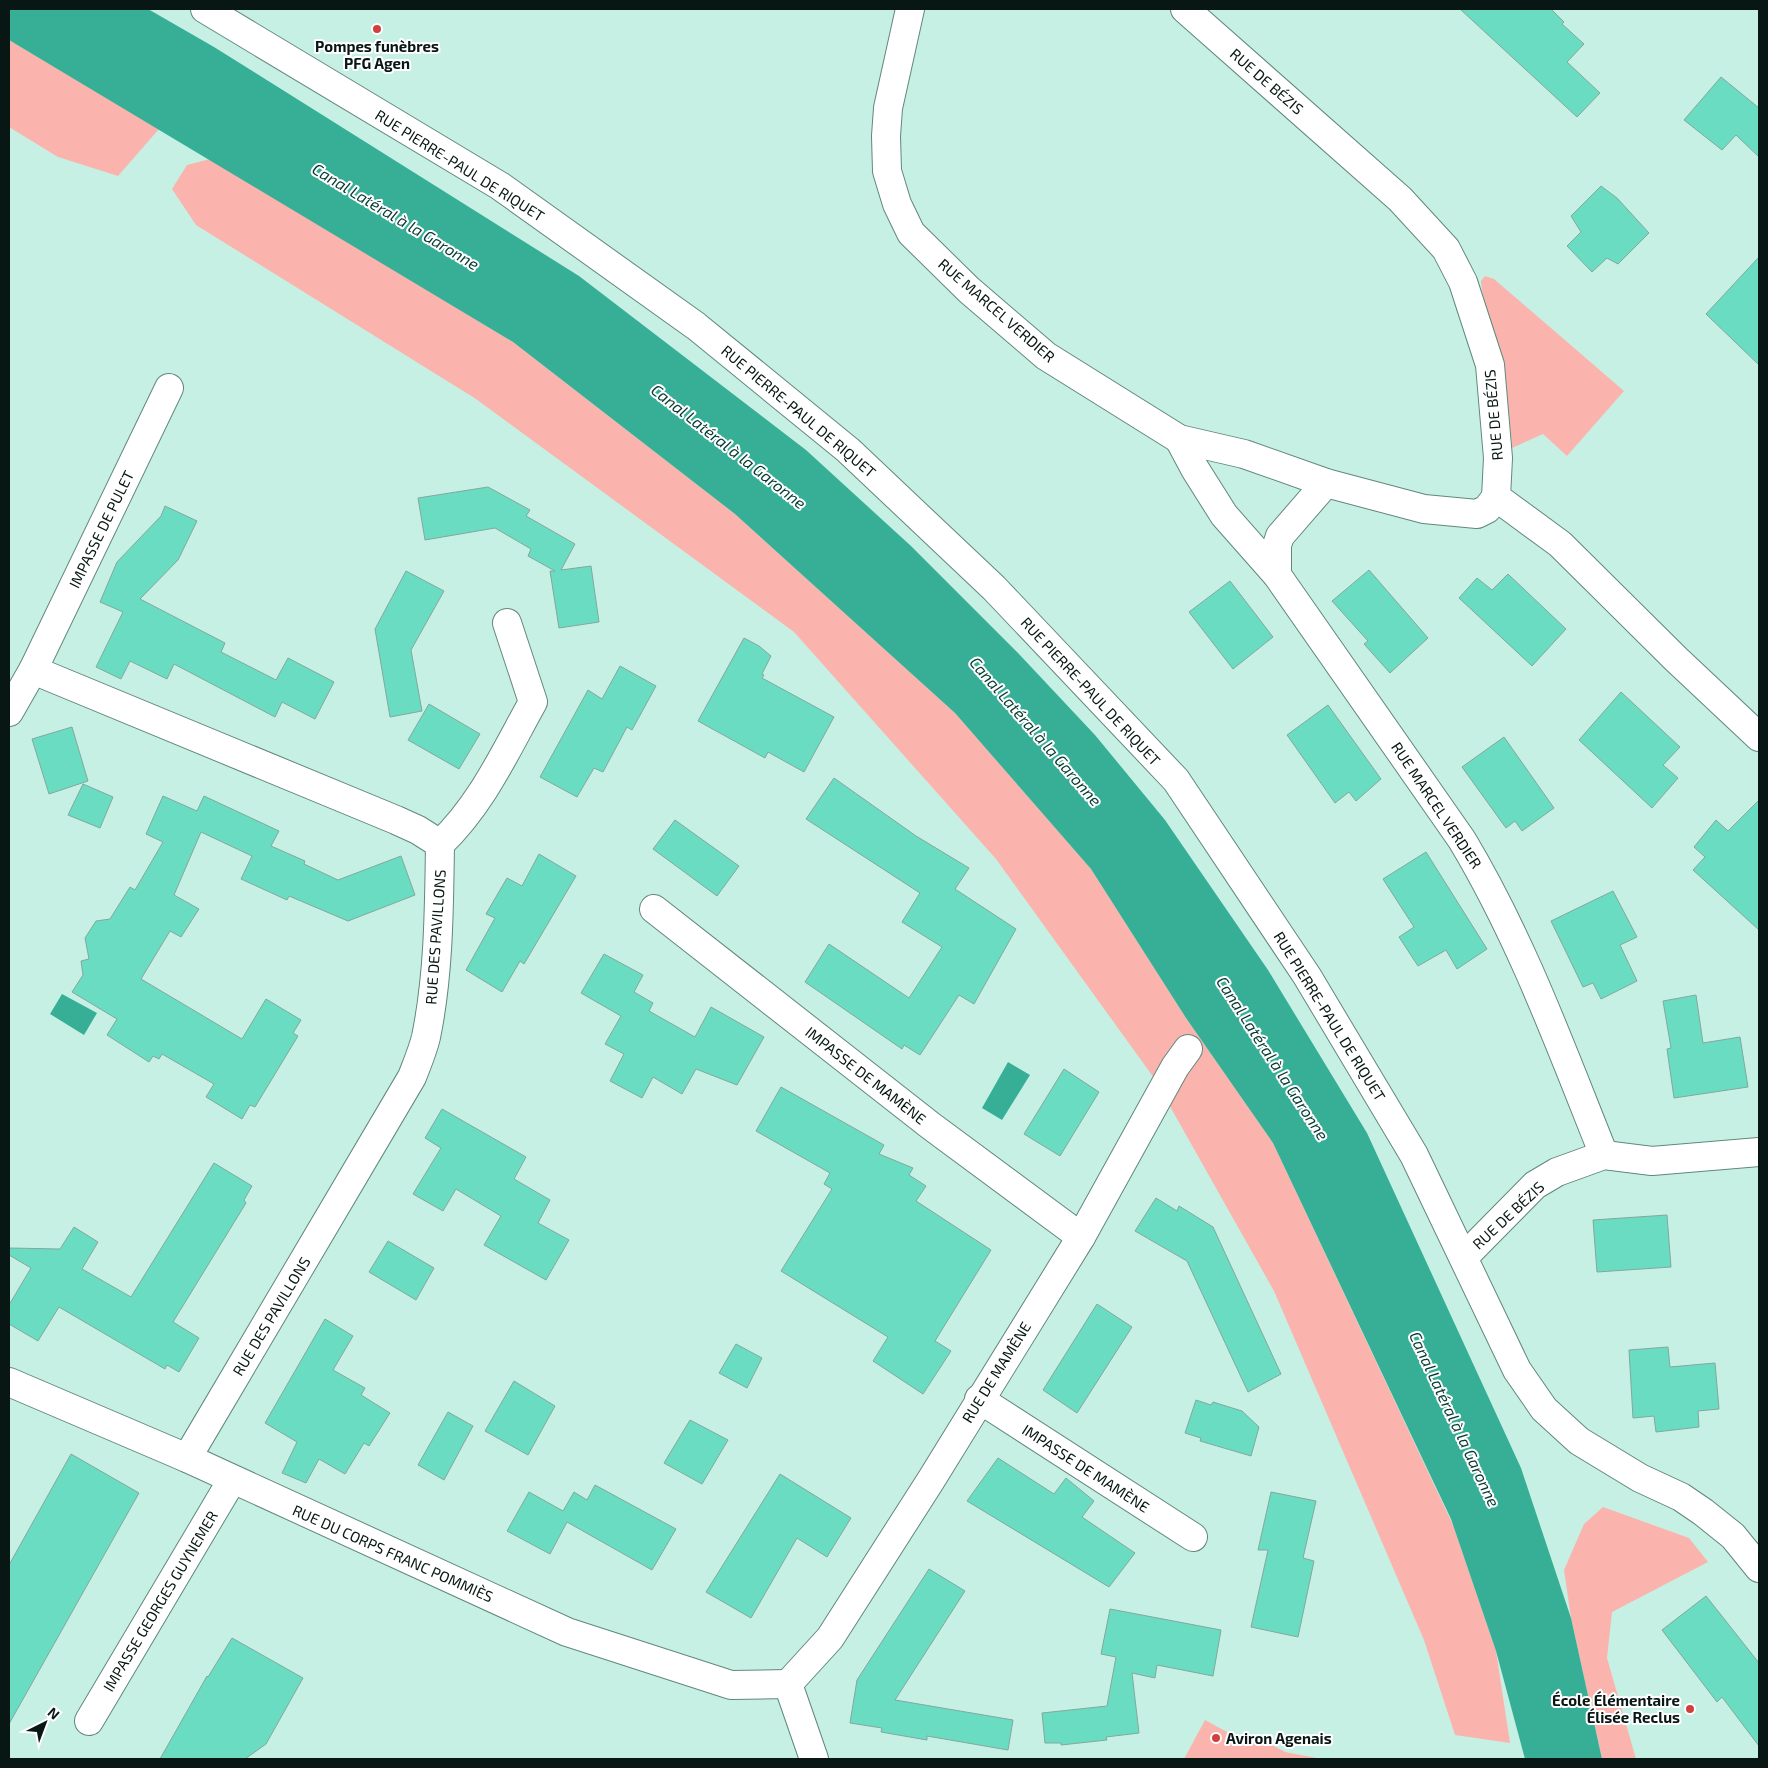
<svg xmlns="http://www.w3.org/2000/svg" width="1768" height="1768" font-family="'Exo 2',sans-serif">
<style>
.green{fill:#fab4ad}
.water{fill:#37af96}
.building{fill:#6adcc1;stroke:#82a89e}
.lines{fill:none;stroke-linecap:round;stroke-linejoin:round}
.minor-casing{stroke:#62877d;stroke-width:30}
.minor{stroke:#fff;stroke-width:28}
.poi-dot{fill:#cf403e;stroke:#fff;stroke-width:2}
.labels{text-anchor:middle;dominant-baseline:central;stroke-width:4;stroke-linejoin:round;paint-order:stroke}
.poi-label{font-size:15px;font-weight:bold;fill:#081714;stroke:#fff}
.street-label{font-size:15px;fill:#081714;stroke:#fff}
.water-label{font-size:16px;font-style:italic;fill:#043a30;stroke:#fff}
</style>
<rect width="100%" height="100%" fill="#c7f0e4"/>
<!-- green -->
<g class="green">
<polygon points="9,40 159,129 118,176 58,157 9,127"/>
<polygon points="210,159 513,342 735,514 955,713 1091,869 1186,1018 1273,1143 1453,1525 1496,1651 1510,1743 1455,1735 1424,1640 1274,1291 1154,1078 996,859 794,632 476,399 196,225 172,189 187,165"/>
<path d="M1485 276 1494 279 1624 391 1567 456 1543 434 1512 448C1510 412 1503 373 1495 337 1491 322 1481 294 1481 281Z"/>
<polygon points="1603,1507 1689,1538 1708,1562 1612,1612 1607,1658 1636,1759 1602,1759 1571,1618 1564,1570 1584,1524"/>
<polygon points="1205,1720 1247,1743 1252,1734 1285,1752 1322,1759 1184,1759"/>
</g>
<!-- water -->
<g class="water">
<polygon points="9,9 148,9 214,47 579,276 806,450 911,546 1018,653 1095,735 1165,820 1268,970 1367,1133 1521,1468 1571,1618 1602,1759 1525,1759 1496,1651 1451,1519 1273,1143 1186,1018 1091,869 955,713 735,514 513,342 9,40"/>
<polygon points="62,994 97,1013 84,1035 50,1014"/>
<polygon points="1008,1062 1030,1075 1002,1120 982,1108"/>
</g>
<!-- building -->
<g class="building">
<polygon points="1460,9 1551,9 1564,22 1562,24 1584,44 1567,62 1600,93 1577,117"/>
<polygon points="1721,77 1759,108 1759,157 1736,135 1722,150 1684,120"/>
<polygon points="1601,186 1617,198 1649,233 1618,264 1607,258 1592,272 1567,246 1581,232 1571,216"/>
<polygon points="1759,257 1759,365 1706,314"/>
<polygon points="488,487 530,510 526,516 575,544 561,570 591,566 599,622 559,628 550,571 555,571 528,556 531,549 495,528 425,540 418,498"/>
<polygon points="165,506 197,521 178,560 140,599 225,643 221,652 276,680 288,658 334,682 315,719 282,702 275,717 174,664 167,679 130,661 121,679 96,667 123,612 100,602 117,562 161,516"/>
<polygon points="1369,570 1428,638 1390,673 1364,644 1368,641 1332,601"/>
<polygon points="406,571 444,591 411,650 422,711 390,717 375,629"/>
<polygon points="1508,574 1566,629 1532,666 1459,598 1477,578 1492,590"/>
<polygon points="1230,581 1273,637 1233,669 1189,612"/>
<polygon points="744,638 759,646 771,656 762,674 764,675 762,678 834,717 804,772 768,752 765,758 698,721"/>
<polygon points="620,666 656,686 632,730 627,727 603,772 594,768 577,797 540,777 588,690 602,699"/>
<polygon points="1621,692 1680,747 1663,765 1678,778 1652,808 1579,740"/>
<polygon points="429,704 480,734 459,769 408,740"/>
<polygon points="1328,705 1381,779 1356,801 1349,792 1335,803 1287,735"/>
<polygon points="72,727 88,781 49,794 32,739"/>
<polygon points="1504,737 1554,808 1522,831 1515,821 1506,828 1462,767"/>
<polygon points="834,778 916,836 969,868 955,889 1016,929 974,1004 959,995 920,1055 904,1045 902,1049 805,982 829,944 909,998 942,947 902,922 920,893 806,819"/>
<polygon points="83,784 113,797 100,828 68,815"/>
<polygon points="163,796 197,811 204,796 279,831 271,846 305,861 304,864 338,880 401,856 415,895 348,921 289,896 287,900 241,879 252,856 201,832 174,895 199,909 181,937 170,931 141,979 242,1039 266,999 301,1020 293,1033 298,1036 255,1107 250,1105 242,1119 206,1097 214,1084 162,1054 159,1059 153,1056 149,1062 107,1035 117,1019 72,992 83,975 81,961 89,959 85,938 96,921 110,919 130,887 135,890 163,842 146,834"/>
<polygon points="1759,800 1759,930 1693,870 1705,857 1694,847 1716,820 1728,831"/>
<polygon points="675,820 739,866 717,896 653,849"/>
<polygon points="1426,852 1487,949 1457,969 1446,950 1418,966 1399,937 1414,927 1383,879"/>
<polygon points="539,854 576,876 524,964 520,961 502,992 466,970 495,918 486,914 507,878 522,886"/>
<polygon points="1613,891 1637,937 1620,945 1637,981 1601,999 1593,983 1583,987 1551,921"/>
<polygon points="604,954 643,975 634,992 653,1003 649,1011 695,1037 711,1007 764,1037 737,1085 696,1069 682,1094 653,1077 642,1098 610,1081 624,1054 605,1044 621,1016 581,993"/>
<polygon points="1696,995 1703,1043 1740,1037 1748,1087 1674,1098 1667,1049 1671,1048 1663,1001"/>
<polygon points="1064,1069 1099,1092 1060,1156 1024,1134"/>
<polygon points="781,1087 884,1145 879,1154 913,1168 909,1175 926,1186 916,1201 991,1250 935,1341 951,1351 923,1394 873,1361 888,1337 781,1271 832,1189 824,1184 830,1173 756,1131"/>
<polygon points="442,1109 526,1157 514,1179 550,1200 538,1223 569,1240 546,1280 484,1245 501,1216 456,1189 443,1211 413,1194 441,1148 425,1138"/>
<polygon points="214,1163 252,1186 244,1200 246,1203 173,1322 199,1338 179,1372 167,1365 165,1369 59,1307 38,1341 9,1324 9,1305 31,1268 9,1255 9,1248 60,1249 74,1227 98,1242 82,1269 131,1297"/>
<polygon points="1156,1198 1177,1211 1179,1206 1213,1227 1281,1374 1248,1392 1187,1261 1135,1231"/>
<polygon points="1667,1215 1671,1267 1597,1272 1593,1220"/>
<polygon points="388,1241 434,1268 416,1300 369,1272"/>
<polygon points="1097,1304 1132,1327 1077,1413 1043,1390"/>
<polygon points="325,1319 353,1336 333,1370 365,1388 361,1395 390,1413 369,1446 364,1443 345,1474 319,1459 306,1483 282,1473 297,1442 265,1423"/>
<polygon points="736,1344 762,1358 747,1388 719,1373"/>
<polygon points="1668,1347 1670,1367 1715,1363 1719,1409 1698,1411 1699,1427 1656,1432 1654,1416 1633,1418 1629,1350"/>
<polygon points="514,1381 555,1406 528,1455 485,1431"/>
<polygon points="1196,1400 1211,1405 1213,1402 1242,1411 1259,1427 1251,1456 1200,1441 1201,1438 1185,1433"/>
<polygon points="448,1412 473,1426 444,1480 418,1465"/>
<polygon points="690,1420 728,1440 702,1484 664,1463"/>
<polygon points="71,1454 139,1493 9,1724 9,1565"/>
<polygon points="998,1458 1054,1494 1066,1478 1094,1501 1082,1517 1135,1553 1109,1587 967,1501"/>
<polygon points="780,1474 851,1518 827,1557 797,1538 751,1618 706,1592"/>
<polygon points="595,1485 676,1529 652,1570 567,1522 550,1554 507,1531 529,1492 563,1511 574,1492 587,1500"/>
<polygon points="1271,1492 1316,1501 1303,1558 1314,1561 1298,1637 1251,1627 1268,1550 1258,1550"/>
<polygon points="929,1569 965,1591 895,1700 1013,1720 1008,1750 927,1736 927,1740 881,1732 882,1728 850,1723 857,1680"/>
<polygon points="1706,1596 1759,1663 1759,1746 1722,1697 1717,1702 1662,1630"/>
<polygon points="1110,1609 1221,1630 1213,1676 1157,1665 1155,1678 1132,1673 1139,1733 1106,1737 1107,1740 1061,1745 1061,1743 1045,1743 1042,1713 1107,1706 1116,1657 1101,1654"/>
<polygon points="232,1638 303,1678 266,1744 245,1759 160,1759 207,1676 208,1677"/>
</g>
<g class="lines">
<defs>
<g id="minor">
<polyline points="205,9 500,186 696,326 848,450 994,588 1176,780 1307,976 1414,1155 1517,1370 1544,1409 1579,1441 1640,1478 1681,1497 1703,1512 1733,1536 1759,1568"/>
<polyline points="910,9 888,108 886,136 887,171 897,204 911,233 969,290 1046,356 1179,439 1244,454 1326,483 1424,509 1477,514 1487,509 1496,497"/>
<polyline points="1185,9 1400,199 1446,249 1463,282 1490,365 1498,458 1496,497 1560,544 1676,659 1759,737"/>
<polyline points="1179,439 1195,469 1224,515 1277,575"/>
<path d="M1326 483 1280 536 1277 545V575L1462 840C1522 940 1561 1048 1604 1155"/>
<polyline points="33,670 169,388"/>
<path d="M9 712 33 670 396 820 418 830 440 844C439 908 439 974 426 1037 423 1050 417 1064 412 1077L187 1458"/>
<path d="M440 844C482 804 505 752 533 702L507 623"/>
<polyline points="654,909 931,1126 1081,1237"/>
<polyline points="1464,1257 1535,1185 1557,1172 1604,1155 1652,1161 1759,1152"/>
<polyline points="9,1382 187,1458 567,1632 731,1685 788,1684"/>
<polyline points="979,1399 1193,1537"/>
<polyline points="788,1684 830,1638 931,1480 1081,1237 1175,1067 1188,1049"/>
<polyline points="788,1684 814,1759"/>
<polyline points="89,1721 232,1480"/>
</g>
</defs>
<!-- minor casing -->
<use href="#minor" class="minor-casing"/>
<!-- minor -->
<use href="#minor" class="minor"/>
</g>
<!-- markers -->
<g class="poi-dot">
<circle cx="377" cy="29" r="5"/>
<circle cx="1690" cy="1709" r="5"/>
<circle cx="1216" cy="1738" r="5"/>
</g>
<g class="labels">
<!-- poi labels -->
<g class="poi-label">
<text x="377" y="46">Pompes funèbres<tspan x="377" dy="17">PFG Agen</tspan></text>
<text x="1680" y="1700" text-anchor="end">École Élémentaire<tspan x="1680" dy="17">Élisée Reclus</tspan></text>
<text x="1226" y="1738" text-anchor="start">Aviron Agenais</text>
</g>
<!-- street labels -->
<g class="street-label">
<text transform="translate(1267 81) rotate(41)">RUE DE BÉZIS</text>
<text transform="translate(460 165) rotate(32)">RUE PIERRE-PAUL DE RIQUET</text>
<text transform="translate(997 310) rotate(41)">RUE MARCEL VERDIER</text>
<text transform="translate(799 411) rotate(40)">RUE PIERRE-PAUL DE RIQUET</text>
<text transform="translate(1493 415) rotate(-95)">RUE DE BÉZIS</text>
<text transform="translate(101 529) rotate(-64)">IMPASSE DE PULET</text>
<text transform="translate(1091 691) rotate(47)">RUE PIERRE-PAUL DE RIQUET</text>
<text transform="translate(1437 805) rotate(56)">RUE MARCEL VERDIER</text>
<text transform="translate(435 937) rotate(-86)">RUE DES PAVILLONS</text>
<text transform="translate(1330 1016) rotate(58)">RUE PIERRE-PAUL DE RIQUET</text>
<text transform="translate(866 1075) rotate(38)">IMPASSE DE MAMÈNE</text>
<text transform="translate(1508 1215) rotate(-43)">RUE DE BÉZIS</text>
<text transform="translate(271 1316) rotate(-59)">RUE DES PAVILLONS</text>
<text transform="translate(996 1372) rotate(-58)">RUE DE MAMÈNE</text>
<text transform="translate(1086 1468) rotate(33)">IMPASSE DE MAMÈNE</text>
<text transform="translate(393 1553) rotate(24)">RUE DU CORPS FRANC POMMIÈS</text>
<text transform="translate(160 1601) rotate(-59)">IMPASSE GEORGES GUYNEMER</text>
</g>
<!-- water labels -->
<g class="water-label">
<text transform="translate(396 216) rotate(31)">Canal Latéral à la Garonne</text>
<text transform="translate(729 446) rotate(38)">Canal Latéral à la Garonne</text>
<text transform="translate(1036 731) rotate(49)">Canal Latéral à la Garonne</text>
<text transform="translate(1273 1058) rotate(57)">Canal Latéral à la Garonne</text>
<text transform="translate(1455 1419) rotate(65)">Canal Latéral à la Garonne</text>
</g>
</g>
<!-- border -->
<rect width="1768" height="1768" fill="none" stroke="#081714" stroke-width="20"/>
<!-- north arrow -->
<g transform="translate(45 1723) rotate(42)" stroke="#ffffff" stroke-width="4" paint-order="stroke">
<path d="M0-4L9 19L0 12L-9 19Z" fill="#081714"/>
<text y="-8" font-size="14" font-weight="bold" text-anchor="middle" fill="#081714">N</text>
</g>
</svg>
